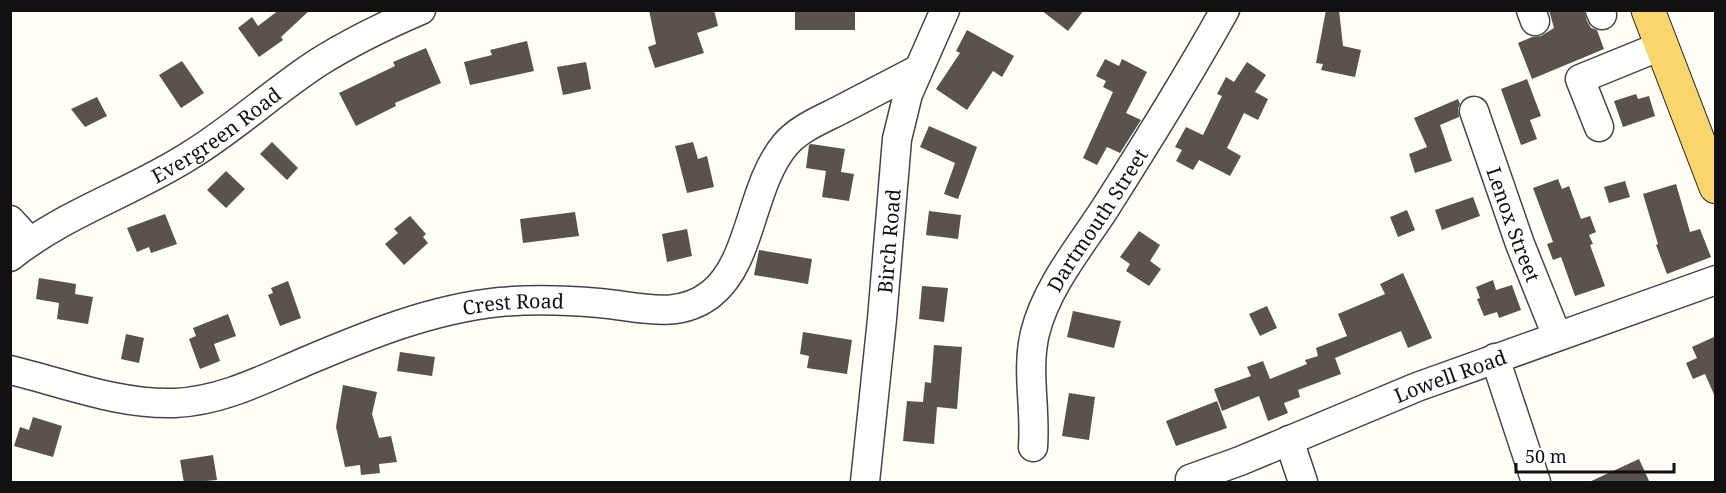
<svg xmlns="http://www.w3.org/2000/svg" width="1726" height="493" font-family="'Noto Serif',serif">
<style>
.building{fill:#5a524d}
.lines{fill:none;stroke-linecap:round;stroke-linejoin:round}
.minor-casing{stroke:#444;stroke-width:31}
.major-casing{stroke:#222;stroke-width:35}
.minor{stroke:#fff;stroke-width:28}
.major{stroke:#f9d66b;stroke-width:33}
.labels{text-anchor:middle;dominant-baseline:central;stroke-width:6;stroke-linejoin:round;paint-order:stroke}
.street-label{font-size:20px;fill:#111;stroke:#fff}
</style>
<rect width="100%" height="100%" fill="#fffdf5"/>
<!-- building -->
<g class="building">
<polygon points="279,10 310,10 281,37 283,40 259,57 238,28 252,17 258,26"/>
<polygon points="649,10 714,10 718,26 697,33 704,53 655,68 648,47 656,44"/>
<rect x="795" y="10" width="60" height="20"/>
<polygon points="1041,10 1084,10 1068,31"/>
<polygon points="1326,10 1339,10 1343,46 1361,50 1355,77 1321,70 1323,64 1316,63"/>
<polygon points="1549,10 1584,10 1587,21 1591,28 1597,30 1604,49 1532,79 1518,43 1532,37 1541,36 1554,28"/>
<polygon points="967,30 1014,56 1002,77 993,71 967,110 936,89 960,53 956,51"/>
<polygon points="527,41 534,71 470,85 464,62 492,55 490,50"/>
<polygon points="426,48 441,83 395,103 396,106 356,126 339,93 395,66 393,62"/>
<polygon points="1105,59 1119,66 1122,59 1147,72 1126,113 1141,120 1120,153 1107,147 1097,165 1083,158 1113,92 1103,87 1106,81 1096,76"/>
<polygon points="182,61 204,93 181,108 159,75"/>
<polygon points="586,62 591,89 563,95 557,67"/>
<polygon points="1247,62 1266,75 1255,92 1268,99 1258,120 1244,113 1227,148 1241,156 1230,176 1199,160 1193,170 1176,161 1182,150 1175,147 1186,127 1203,135 1222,96 1217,94 1226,77 1234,82"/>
<polygon points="1527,79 1541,116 1530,120 1537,139 1521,145 1501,89"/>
<polygon points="1636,94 1638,99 1649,96 1655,116 1623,127 1614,101"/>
<polygon points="97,97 107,116 85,127 71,109"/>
<polygon points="1458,99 1460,104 1458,108 1459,117 1440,125 1452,161 1415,173 1409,154 1427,147 1414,118"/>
<polygon points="929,126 977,147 958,199 944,194 955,163 920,147"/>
<polygon points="272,142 298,168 287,180 260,154"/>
<polygon points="693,142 698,159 707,156 714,187 687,193 675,146"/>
<polygon points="811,144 845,149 841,172 854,174 849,201 822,197 826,171 806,168 809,145"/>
<polygon points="226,171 245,189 226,208 207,190"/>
<polygon points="1558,179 1562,189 1569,186 1581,219 1590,216 1596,232 1589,235 1593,244 1590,245 1605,286 1575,296 1561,257 1553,260 1547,244 1553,242 1533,188"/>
<polygon points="1625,181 1630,197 1609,203 1604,187"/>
<polygon points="1676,184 1690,232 1700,229 1711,257 1667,274 1656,245 1658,244 1643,194"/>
<polygon points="1473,197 1480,216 1442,230 1435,210"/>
<polygon points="1407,210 1415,230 1398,237 1390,217"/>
<polygon points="929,211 961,215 958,239 926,235"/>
<polygon points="575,212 579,236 523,243 520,219"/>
<polygon points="165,214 177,244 151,253 149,247 137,252 127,228"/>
<polygon points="410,216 426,234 423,237 428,243 404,265 385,244 398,233 394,229"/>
<polygon points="687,229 692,256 667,262 662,234"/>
<polygon points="1139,231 1160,245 1150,261 1161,269 1149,286 1126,271 1130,264 1120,257"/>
<polygon points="759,250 812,259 808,284 754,275"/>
<polygon points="1403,273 1432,338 1408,348 1401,331 1335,358 1341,374 1298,390 1300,397 1284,403 1288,413 1268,421 1259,396 1222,411 1214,389 1251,376 1247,367 1263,361 1270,379 1307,364 1305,360 1318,356 1316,348 1347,336 1338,314 1385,294 1380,284"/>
<polygon points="39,278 76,284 75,294 93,297 88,324 57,319 59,303 36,299"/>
<polygon points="1493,280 1496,290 1512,285 1521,310 1499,318 1497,312 1484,316 1477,299 1480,298 1476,287"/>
<polygon points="288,281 301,318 280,326 268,295 273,293 271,288"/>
<polygon points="922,286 948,288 944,322 919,319"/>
<polygon points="1267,306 1277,328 1260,336 1249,314"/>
<polygon points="1073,311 1121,321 1114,348 1067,337"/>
<polygon points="228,314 236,336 214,344 220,361 200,369 189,339 196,336 193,328"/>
<polygon points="803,332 852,340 847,374 807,368 809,356 800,354"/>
<polygon points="126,334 144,338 139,363 121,359"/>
<polygon points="1716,336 1716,399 1705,374 1693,379 1686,363 1697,358 1692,347"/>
<polygon points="934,345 962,347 957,409 937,407 934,444 903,441 907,401 923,402 925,382 931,383"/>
<polygon points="400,352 435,357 432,376 397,371"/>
<polygon points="343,385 377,392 372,414 379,438 391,436 397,462 379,464 380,473 361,475 360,465 345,467 336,427"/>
<polygon points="1069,393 1095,397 1089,440 1062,436"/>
<polygon points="1217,401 1227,428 1176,446 1166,421"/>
<polygon points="33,417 62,426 53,457 14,446 20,427 29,430"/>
<polygon points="213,455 217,480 184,483 180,460"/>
<polygon points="1639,459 1650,483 1587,483"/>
</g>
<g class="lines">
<defs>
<g id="minor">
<polyline points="1531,10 1535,21"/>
<polyline points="1600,10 1602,15"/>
<path id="s1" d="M1474 111 1520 244 1557 336"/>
<polyline points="1599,127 1580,79 1661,46"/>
<polyline points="10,220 30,242"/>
<path id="s2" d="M10 257C64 213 131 193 189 156 235 128 274 91 319 62 351 42 386 25 421 10"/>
<polyline points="1495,358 1536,482"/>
<path id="s3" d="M10 370C65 383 118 405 175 403 221 401 262 380 304 362 368 335 431 309 500 302 533 299 566 300 599 303 637 306 677 321 711 294 752 262 750 187 785 145 799 128 823 119 842 109 867 96 892 83 917 70"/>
<polyline points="1289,440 1303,482"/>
<path id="s4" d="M1033 447C1036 408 1026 370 1035 333 1046 288 1079 248 1104 210 1146 144 1187 78 1225 10"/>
<path id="s5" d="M1190 479 1240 461 1417 387 1716 280"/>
<path id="s6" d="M865 482 882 319 897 139 908 94 945 10"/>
</g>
<polyline id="major" points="1648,10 1716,187"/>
</defs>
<!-- minor casing -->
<use href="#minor" class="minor-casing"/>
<!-- major casing -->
<use href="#major" class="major-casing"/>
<!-- minor -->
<use href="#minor" class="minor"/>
<!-- major -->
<use href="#major" class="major"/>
</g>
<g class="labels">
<!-- street labels -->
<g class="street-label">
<text stroke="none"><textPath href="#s2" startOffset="240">Evergreen Road</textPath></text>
<text stroke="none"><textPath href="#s4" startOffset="244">Dartmouth Street</textPath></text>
<text stroke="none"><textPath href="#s1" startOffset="120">Lenox Street</textPath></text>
<text stroke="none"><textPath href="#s6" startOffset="242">Birch Road</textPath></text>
<text stroke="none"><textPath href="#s3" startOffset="524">Crest Road</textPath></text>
<text stroke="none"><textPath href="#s5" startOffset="280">Lowell Road</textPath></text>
</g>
</g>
<!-- border -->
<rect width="1726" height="493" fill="none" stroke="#111111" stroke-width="24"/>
<!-- scale -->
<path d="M1516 463v9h158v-9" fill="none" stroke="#111111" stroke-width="3"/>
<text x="1525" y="463" font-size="18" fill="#111111" stroke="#ffffff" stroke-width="4.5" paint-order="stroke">50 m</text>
</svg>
